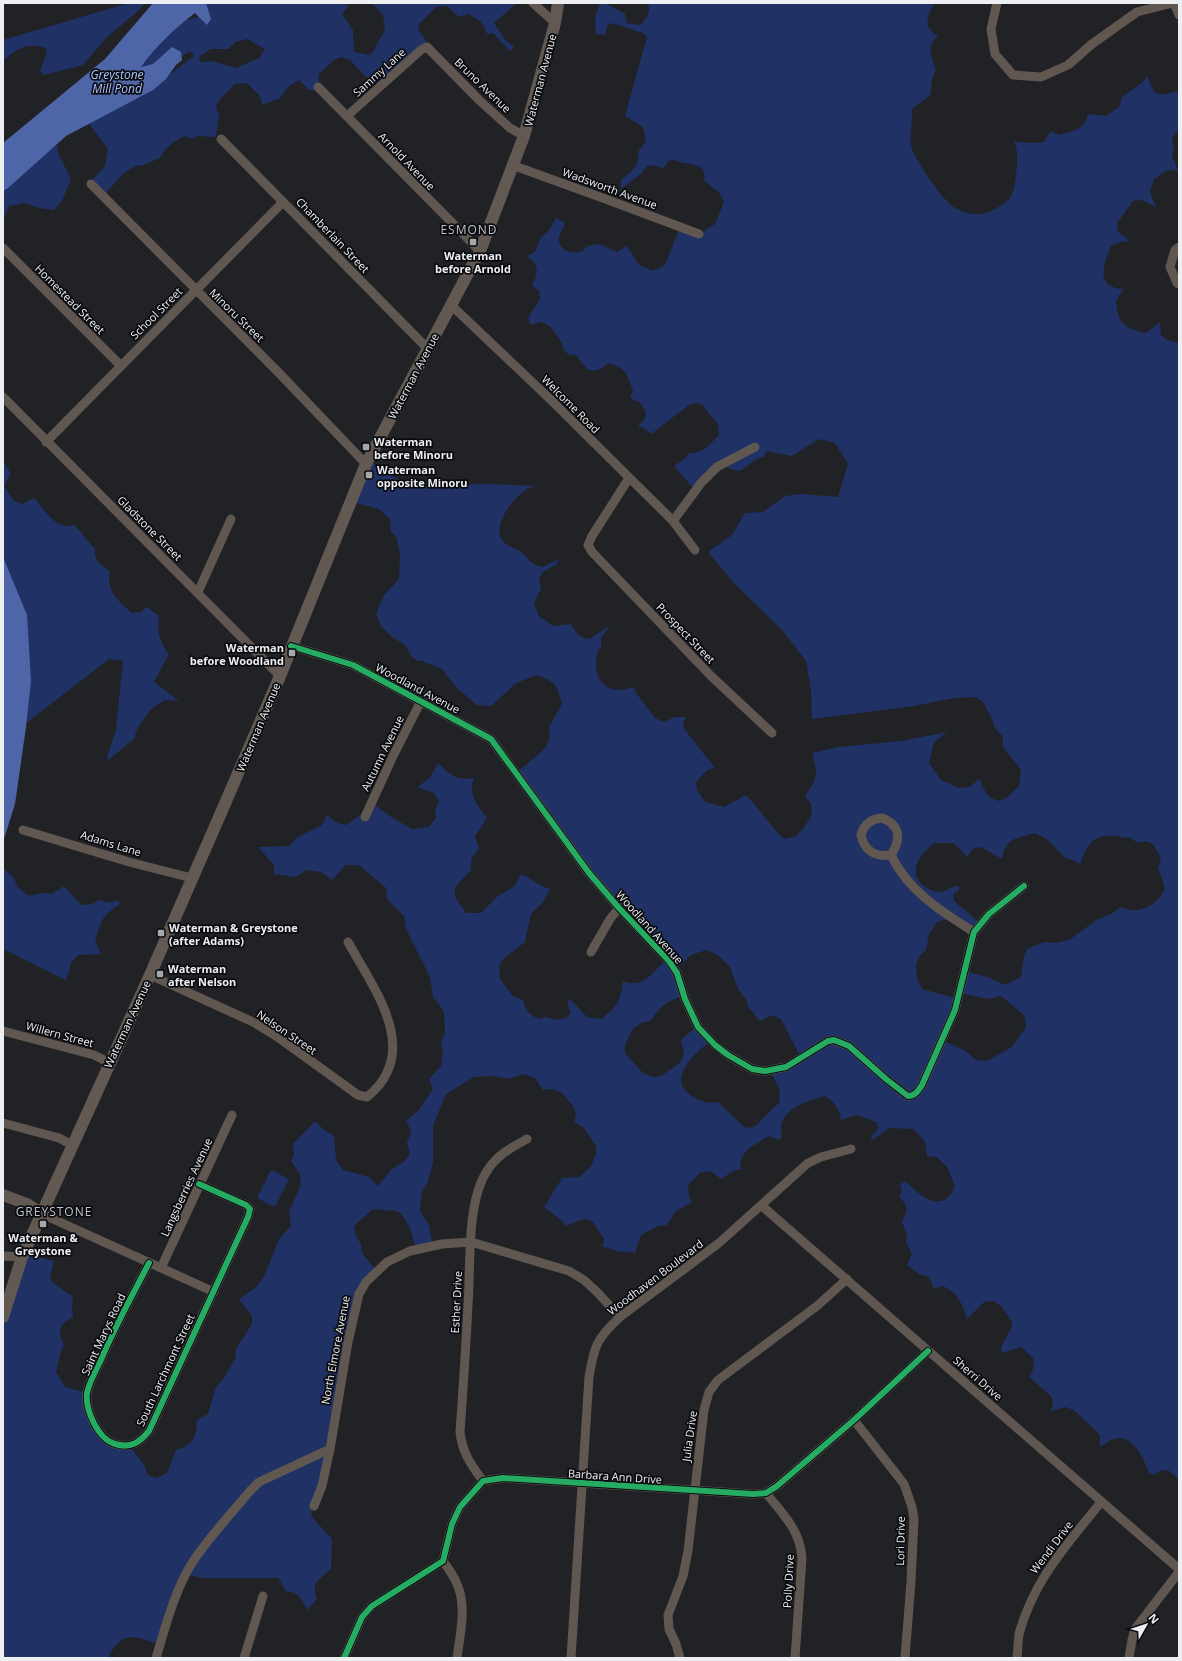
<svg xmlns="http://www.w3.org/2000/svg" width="1182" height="1661" font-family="'Open Sans',sans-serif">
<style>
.green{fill:#203165;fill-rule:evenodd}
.water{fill:#4e65a8}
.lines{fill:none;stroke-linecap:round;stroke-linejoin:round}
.street{stroke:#605750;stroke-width:9}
.secondary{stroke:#625953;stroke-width:12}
.cycleway-casing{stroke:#0a0b0e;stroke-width:8}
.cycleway{stroke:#26ab63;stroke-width:6}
.poi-dot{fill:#a6a7ab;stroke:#0a0b0e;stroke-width:1.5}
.labels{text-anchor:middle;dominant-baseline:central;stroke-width:3.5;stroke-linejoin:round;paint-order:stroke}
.street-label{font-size:11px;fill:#edeff3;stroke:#0a0b0e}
.poi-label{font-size:11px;font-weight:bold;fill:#edeff3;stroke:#0a0b0e;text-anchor:start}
.water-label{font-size:12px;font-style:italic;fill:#abc3ff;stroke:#0a0b0e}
.neighbourhood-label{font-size:12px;letter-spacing:1px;fill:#c0c3cc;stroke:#0a0b0e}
</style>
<rect width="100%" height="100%" fill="#212226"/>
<!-- green -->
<g class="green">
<path d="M129 3H145L138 11 106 38 83 65 44 75 40 71 47 53 45 48C28 42 16 49 3 61V40Z"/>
<path d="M200 3H347L348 7 342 14 353 30 354 52 370 55C377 48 378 39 385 31L383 15 372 3H517L494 23 505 40 514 47 510 51 493 33 487 34C484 24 478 18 468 14L459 17 447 6 436 7 419 24 418 29 428 44 380 86 366 77 350 60 341 57 334 60 319 74 318 91 309 90 299 80 289 86 280 98 262 105 260 96 247 83 235 84 220 99 216 106 219 116 216 137 197 136 192 139 185 136C175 140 165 148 160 158L141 166 137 165 124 173 101 198 88 185 105 166 108 149 90 125 81 124 153 87 194 56 190 51 176 60 133 74 145 55 183 21 201 16ZM247 39 265 49 259 58 236 68 212 61 200 62 199 57 211 49H229L235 42Z"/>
<path d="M600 3H605L625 14 627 23 640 25C647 19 651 12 648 4L640 3H935C926 15 923 28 938 36 925 47 932 56 936 70L932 79 930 95 912 109C913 121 909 134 911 146 915 160 942 200 955 208 971 217 986 216 1000 206 1003 204 1008 201 1010 198 1014 192 1015 182 1016 175 1017 164 1019 152 1014 142L1034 143 1044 142 1051 131 1059 135C1073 131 1085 130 1088 114L1106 116 1119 107 1122 97 1143 82 1147 76 1154 92 1162 95 1179 91V131L1175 133 1172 139 1174 149 1172 155 1178 171 1168 170 1154 179 1150 192 1156 207 1142 200 1133 201 1117 223 1118 232 1130 241 1120 242 1111 246C1103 265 1095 287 1123 289L1116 301C1117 306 1117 313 1119 317 1122 326 1137 332 1146 333L1160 322 1161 335 1167 340 1179 343V1480L1168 1470 1160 1471 1154 1475 1149 1473C1143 1458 1134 1434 1114 1439 1109 1440 1104 1445 1100 1447V1435L1074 1410 1065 1407 1050 1412 1053 1405 1052 1397 1029 1377 1034 1367 1033 1358 1021 1347 1002 1353 1001 1347 1012 1327V1322L1001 1306 994 1301 984 1302 967 1319C963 1304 957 1292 943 1286L934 1289 929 1277 919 1274 907 1265 912 1254 906 1242 907 1235 902 1222C908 1209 909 1208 899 1196L902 1191 900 1185 905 1181C921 1196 942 1216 955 1186L947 1167 937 1157 927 1156 925 1142 914 1129 889 1128 871 1141 872 1135 879 1128 876 1122 857 1115 841 1120C839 1109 835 1102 825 1096 806 1101 775 1111 782 1136L779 1140 769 1136C756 1144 738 1151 741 1169L733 1171 721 1179 710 1171 700 1173 688 1185 689 1197 692 1202 676 1211 667 1225 658 1226 641 1235 635 1253C630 1251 627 1252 622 1252 615 1252 611 1247 603 1247L604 1239 592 1221 584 1219 566 1226 561 1220 544 1207 562 1178 580 1177 591 1166 596 1154V1146L584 1128 574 1122 576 1114 573 1106 562 1093 552 1089 543 1090 535 1078 523 1074 509 1079 494 1076 474 1077 446 1094 433 1126V1164L427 1184 422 1192 420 1211 429 1225 433 1246 416 1248 410 1228 401 1213 392 1210 385 1211 380 1209 372 1210 357 1223 354 1228 356 1236 361 1244 362 1253 377 1271 359 1299 327 1456 313 1503 311 1516 332 1539 331 1569C318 1581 311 1582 317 1599L307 1610C302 1601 298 1590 287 1592L278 1578H202L186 1574 159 1644C133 1636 122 1630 108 1658H3V1317L25 1254 54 1261 50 1276 52 1282 73 1297 72 1305 73 1317C59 1325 57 1330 64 1345 59 1353 59 1363 56 1372L65 1387 88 1393 90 1410 106 1437 129 1445 144 1465 148 1475 156 1478 167 1473 176 1450C194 1445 196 1437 197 1420L208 1414 216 1387 224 1378 236 1357V1349L252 1324V1316L239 1299 255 1288 264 1277 279 1239 291 1226 289 1212 301 1184 300 1174 291 1161 294 1155 293 1144 315 1121 324 1130 334 1136 336 1160 343 1170 369 1177 377 1185V1187L392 1169 405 1161 410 1154 407 1143 411 1131 406 1121 419 1110 433 1089 429 1079 441 1066 443 1052 441 1042 445 1033 444 1012 436 1000 433 998 430 977 406 929 404 916 387 899 386 888 359 865H346L332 880 321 872 307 870 295 877 274 874V865L258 847 290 846 296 838 322 825 327 815 337 823 346 825 366 811 371 802 391 817 412 829 429 827 436 818 435 811 439 801 434 793 417 787 430 778 438 763C450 775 456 781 474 778 467 795 478 805 487 818L475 836 479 849 471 859V870L455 887V897L466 913H481L498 896 515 886 521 874C532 878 538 886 550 889L543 902 531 914 525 942 503 959 499 966 500 979 513 996 523 1000C526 1011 529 1015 539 1019L546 1017 558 1020 567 1017 571 1013 568 1006 569 998 587 1017 601 1019C618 1006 620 1002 623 981 643 989 650 975 664 962L514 775 540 753 547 745 550 736 549 727 562 704C557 685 556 682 537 675L516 683 491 706 477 705 457 688 442 669 422 661H418L411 656 405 645 392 637 381 626 376 614 384 595 399 579 400 555 396 536 391 532 390 519 379 509 353 502 368 460 401 481 430 485 492 484 535 486C519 489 496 518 500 535 504 548 513 546 521 552 532 560 526 563 543 567L559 559 557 564 543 572 539 579 541 588 534 604 539 616 553 626 571 624C576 633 579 638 590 639L610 625 601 638V646C592 659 594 684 612 689 620 691 626 689 634 687L636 693 655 718 664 722 675 717H686L683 725 685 730 715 768 707 770 696 782 697 790 705 802 724 807 746 795C760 809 770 826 784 839L795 837 804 828 812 814 811 804 805 796C818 777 818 776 812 753L838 747 901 741 948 732C927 746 936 742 929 763L941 780 959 788 969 787 980 779 982 786 989 797 998 801 1005 799 1019 786 1021 770 1003 747V737L995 728 992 719 983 702 976 697 954 698 914 706 812 719 811 690 806 661 783 631 733 582 708 552 732 535 745 513 763 512 785 496 801 494 838 497 848 464 835 443 819 439 792 456 766 451 764 457 757 459 740 471 730 469 722 464 694 489 674 466 686 458 689 453C702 455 710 444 719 435L718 424 702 405 697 403 689 405 651 434 644 428 638 426 644 420 646 413 641 403 630 398 633 390C626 373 627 369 608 363L601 369 592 371 587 369 575 354 570 356 564 350 562 343 550 326 541 322 531 325 528 318 540 299 539 291 532 285C539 273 539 264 527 256L535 252 541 237 548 232 556 218 565 223C563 228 559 234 559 238 557 251 579 259 587 246L599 244 617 252 627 246 639 265 653 271 665 265 679 230 698 235 715 224 724 202 719 192 704 181C707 166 696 165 685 163 679 163 675 158 669 161 667 163 665 166 663 168L651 165 647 166 641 174 621 189V180C630 172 641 166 638 152L646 141 643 127 625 116 647 37 643 33 612 23 608 25 605 35 596 34 595 17ZM1035 833 1048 840 1065 858 1070 859 1080 864C1088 844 1092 834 1117 836 1122 837 1124 839 1129 837L1138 843C1152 838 1155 847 1161 858L1158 868 1165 888C1158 905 1139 916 1121 907L1111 914 1098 919 1069 940 1055 943 1044 942 1027 949 1024 957 1021 977 1005 985 987 977 964 971 960 993 988 999 1001 996 1024 1015 1026 1027 1012 1047 987 1061 976 1060 964 1050 942 1040 955 998 922 989C914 975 913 960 926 950L929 934 937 922 943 920 954 921 976 934 981 924 954 901 953 895 959 890V886C951 885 947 892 939 892 934 892 926 888 922 885 907 869 921 854 934 843H953L964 853 966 858 973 849 981 847 1002 859C1006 837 1016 839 1035 833ZM706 950 718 955 730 967 738 989 746 999 748 1007 760 1021 772 1015 781 1019 800 1056 771 1072 780 1091 779 1103 755 1126 749 1128 743 1126 718 1102C709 1104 702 1102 694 1097 664 1081 694 1054 710 1041L696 1027 681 1040 684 1054 680 1063 661 1076 653 1077 643 1073 625 1053V1045L633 1029 643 1022 651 1021C659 1006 667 1002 682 996L674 971 691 955Z"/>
<polygon points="56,143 59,155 71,179 62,201 54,210 39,208 25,203 9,206 3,221 3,183"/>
<path d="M3 461 11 474 4 486 14 501 22 504 34 498C45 510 56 531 74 525 82 532 86 541 95 548 93 562 101 564 110 572 105 590 119 602 132 613L140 612 147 607 159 616C157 631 159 642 169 654L154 682 179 701 165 700 151 709 137 729 134 739 107 761 108 754 116 730 123 661 109 659 12 734 3 572Z"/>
<path d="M3 868 13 877 18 887 27 895C38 896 41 891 52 894L64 886 81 905 92 904 100 900 109 903 118 900 120 904C100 918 102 919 95 941L101 954 78 955 71 963 69 973 65 980 3 949Z"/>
<polygon points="271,1170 289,1179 275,1207 257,1198"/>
</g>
<!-- water -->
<g class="water">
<path d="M153 3H206L211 19 207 25 195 13C174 29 156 46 141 67L153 64 172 47 181 52 182 60 176 65 166 79 153 90 66 136 8 188 3 191V143L105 59Z"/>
<polygon points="3,557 27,615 31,681 26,727 15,804 3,842"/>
</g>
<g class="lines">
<!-- street -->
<g class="street">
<polyline points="533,3 555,23"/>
<polyline points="997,3 991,29 995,54 1013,75 1041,77 1068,65 1092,44 1137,12 1173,3"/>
<polyline points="1174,3 1179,15"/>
<polyline points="318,87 480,251"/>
<polyline points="347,116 421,50 427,47 480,101 510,128 524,136"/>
<polyline points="221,139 428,349"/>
<polyline points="512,165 611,201 699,234"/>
<polyline points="91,184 279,373 366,464"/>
<polyline points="1179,247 1175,250 1170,267 1177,283 1179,284"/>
<polyline points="3,248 121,366"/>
<polyline points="451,305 551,400 673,521 695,550"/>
<polyline points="3,397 280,676"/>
<polyline points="46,442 283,202"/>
<polyline points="629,478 592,536 588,545 592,552 711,676 772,733"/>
<polyline points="673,521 701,483 717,467 755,447"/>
<polyline points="198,592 231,519"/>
<path d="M291 646 353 665 491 739 589 873 619 908 669 961 677 973 685 999 698 1027 715 1045 728 1055 752 1069 765 1071 786 1067 828 1041 834 1040 849 1046 886 1079 908 1096C915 1096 918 1091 922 1085L955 1010 974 932 989 914 1024 886"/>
<polyline points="365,817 393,756 421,701"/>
<polyline points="23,830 129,862 192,878"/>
<path d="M891 855C875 857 865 852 861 835 864 824 871 819 882 818 901 825 901 840 891 855 908 891 942 912 974 932"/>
<polyline points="591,952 610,919 619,908"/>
<path d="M150 975 255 1023 279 1038 358 1095 367 1097C423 1052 374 989 348 942"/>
<polyline points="3,1031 94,1055 110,1063"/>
<polyline points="3,1123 59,1138 72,1145"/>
<polyline points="762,1206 1179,1569"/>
<polyline points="42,1214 214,1292"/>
<polyline points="3,1256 22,1257"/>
<path d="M149 1263C132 1296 114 1328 100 1362 95 1372 89 1383 87 1393 85 1410 98 1439 115 1444 131 1449 140 1442 149 1431L248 1217 250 1209 246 1205 199 1184"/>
<polyline points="161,1268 232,1115"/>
<polyline points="854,1420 904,1484 912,1507 914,1519 911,1581 905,1658"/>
<path d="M483 1481C471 1465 462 1452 460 1432 463 1389 466 1347 468 1305 471 1266 466 1203 487 1171 497 1155 511 1148 527 1139"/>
<path d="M766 1493C783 1514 800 1530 802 1558L795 1658"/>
<polyline points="314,1506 322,1486 330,1449 348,1342 359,1294 366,1282 387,1262 410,1251 442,1244 471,1242 569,1271 584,1280 597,1292 620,1317"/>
<path d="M443 1561C448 1568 454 1576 457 1584 467 1606 460 1635 457 1658"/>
<path d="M156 1658C165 1628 176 1586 194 1560 210 1536 231 1514 250 1491L259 1482 330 1449"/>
<polyline points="244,1658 263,1596"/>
<polyline points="344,1658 362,1617 372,1606 443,1561 452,1524 460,1507 483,1481 503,1478 753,1494 766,1493 777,1486 854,1420 928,1351"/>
<path d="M571 1658 589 1377C594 1346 597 1338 620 1317L719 1243 808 1163 821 1157 851 1149"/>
<polyline points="680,1658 676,1644 669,1629 668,1615 683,1576 688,1551 704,1410 709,1392 718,1380 817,1306 847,1279"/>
<path d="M1017 1658C1018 1650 1018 1641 1019 1634 1034 1579 1067 1545 1101 1502"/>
<polyline points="1129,1658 1132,1640 1135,1629 1179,1572"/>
</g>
<!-- secondary -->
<g class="secondary">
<polyline points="3,1195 27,1204 42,1214"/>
<polyline points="3,1317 22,1257 150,975 217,822 280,676 366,464 480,251 524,136 555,23 558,3"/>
</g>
<defs>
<g id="cycleway">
<path d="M291 646 353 665 491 739 589 873 619 908 669 961 677 973 685 999 698 1027 715 1045 728 1055 752 1069 765 1071 786 1067 828 1041 834 1040 849 1046 886 1079 908 1096C915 1096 918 1091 922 1085L955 1010 974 932 989 914 1024 886"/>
<path d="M149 1263C132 1296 114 1328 100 1362 95 1372 89 1383 87 1393 85 1410 98 1439 115 1444 131 1449 140 1442 149 1431L248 1217 250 1209 246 1205 199 1184"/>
<polyline points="344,1658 362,1617 372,1606 443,1561 452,1524 460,1507 483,1481 503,1478 753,1494 766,1493 777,1486 854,1420 928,1351"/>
</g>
</defs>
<!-- cycleway casing -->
<use href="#cycleway" class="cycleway-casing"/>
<!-- cycleway -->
<use href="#cycleway" class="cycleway"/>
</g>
<!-- markers -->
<g class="poi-dot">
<rect x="469" y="238" width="8" height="8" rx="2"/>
<rect x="362" y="443" width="8" height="8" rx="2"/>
<rect x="365" y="471" width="8" height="8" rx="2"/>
<rect x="288" y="649" width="8" height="8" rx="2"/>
<rect x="157" y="929" width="8" height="8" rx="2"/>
<rect x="156" y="970" width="8" height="8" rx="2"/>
<rect x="39" y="1220" width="8" height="8" rx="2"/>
</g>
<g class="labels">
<!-- street labels -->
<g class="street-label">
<text transform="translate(379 72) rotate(-42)">Sammy Lane</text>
<text transform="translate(540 80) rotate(-75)">Waterman Avenue</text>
<text transform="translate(483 85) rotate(44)">Bruno Avenue</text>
<text transform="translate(407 161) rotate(46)">Arnold Avenue</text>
<text transform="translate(610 188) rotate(20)">Wadsworth Avenue</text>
<text transform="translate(333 235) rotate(46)">Chamberlain Street</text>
<text transform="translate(70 299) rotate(45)">Homestead Street</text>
<text transform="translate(156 313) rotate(-45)">School Street</text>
<text transform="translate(237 315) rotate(44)">Minoru Street</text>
<text transform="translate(413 376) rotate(-62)">Waterman Avenue</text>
<text transform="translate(571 404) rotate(45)">Welcome Road</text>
<text transform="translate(150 528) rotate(45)">Gladstone Street</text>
<text transform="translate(686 633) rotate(46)">Prospect Street</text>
<text transform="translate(418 688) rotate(28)">Woodland Avenue</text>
<text transform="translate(258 727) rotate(-67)">Waterman Avenue</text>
<text transform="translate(382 753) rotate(-64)">Autumn Avenue</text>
<text transform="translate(111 843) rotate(17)">Adams Lane</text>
<text transform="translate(650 927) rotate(48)">Woodland Avenue</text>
<text transform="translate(127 1024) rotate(-65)">Waterman Avenue</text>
<text transform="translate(287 1032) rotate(34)">Nelson Street</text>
<text transform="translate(60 1034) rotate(15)">Willern Street</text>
<text transform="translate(186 1187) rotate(-65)">Langsberries Avenue</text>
<text transform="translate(655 1277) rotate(-37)">Woodhaven Boulevard</text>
<text transform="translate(456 1302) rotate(-87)">Esther Drive</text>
<text transform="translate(103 1334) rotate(-65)">Saint Marys Road</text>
<text transform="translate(335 1350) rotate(-79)">North Elmore Avenue</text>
<text transform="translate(165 1370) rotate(-65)">South Larchmont Street</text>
<text transform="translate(978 1378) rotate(41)">Sherri Drive</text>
<text transform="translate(689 1436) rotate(-82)">Julia Drive</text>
<text transform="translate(615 1476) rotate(4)">Barbara Ann Drive</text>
<text transform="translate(900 1541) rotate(-89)">Lori Drive</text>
<text transform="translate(1051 1547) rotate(-53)">Wendi Drive</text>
<text transform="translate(788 1581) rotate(-87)">Polly Drive</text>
</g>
<!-- poi labels -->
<g class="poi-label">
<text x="473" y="255" text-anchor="middle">Waterman<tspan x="473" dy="13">before Arnold</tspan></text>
<text x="374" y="441">Waterman<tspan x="374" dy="13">before Minoru</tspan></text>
<text x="377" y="469">Waterman<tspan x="377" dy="13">opposite Minoru</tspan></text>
<text x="284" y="647" text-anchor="end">Waterman<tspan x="284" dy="13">before Woodland</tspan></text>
<text x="169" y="927">Waterman &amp; Greystone<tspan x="169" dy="13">(after Adams)</tspan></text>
<text x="168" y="968">Waterman<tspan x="168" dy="13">after Nelson</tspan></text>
<text x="43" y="1237" text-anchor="middle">Waterman &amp;<tspan x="43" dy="13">Greystone</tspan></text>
</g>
<!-- water labels -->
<g class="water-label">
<text x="117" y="74">Greystone<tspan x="117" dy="14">Mill Pond</tspan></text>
</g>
<!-- neighbourhood labels -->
<g class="neighbourhood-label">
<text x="469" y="229">ESMOND</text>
<text x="54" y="1211">GREYSTONE</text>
</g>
</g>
<!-- border -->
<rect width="1182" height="1661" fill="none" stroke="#edeff3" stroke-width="8"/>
<!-- north arrow -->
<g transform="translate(1146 1625) rotate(51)" stroke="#0a0b0e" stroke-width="3" paint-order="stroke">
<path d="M0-3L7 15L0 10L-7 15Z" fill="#edeff3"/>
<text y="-6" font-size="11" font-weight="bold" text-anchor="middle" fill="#edeff3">N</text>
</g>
</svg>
